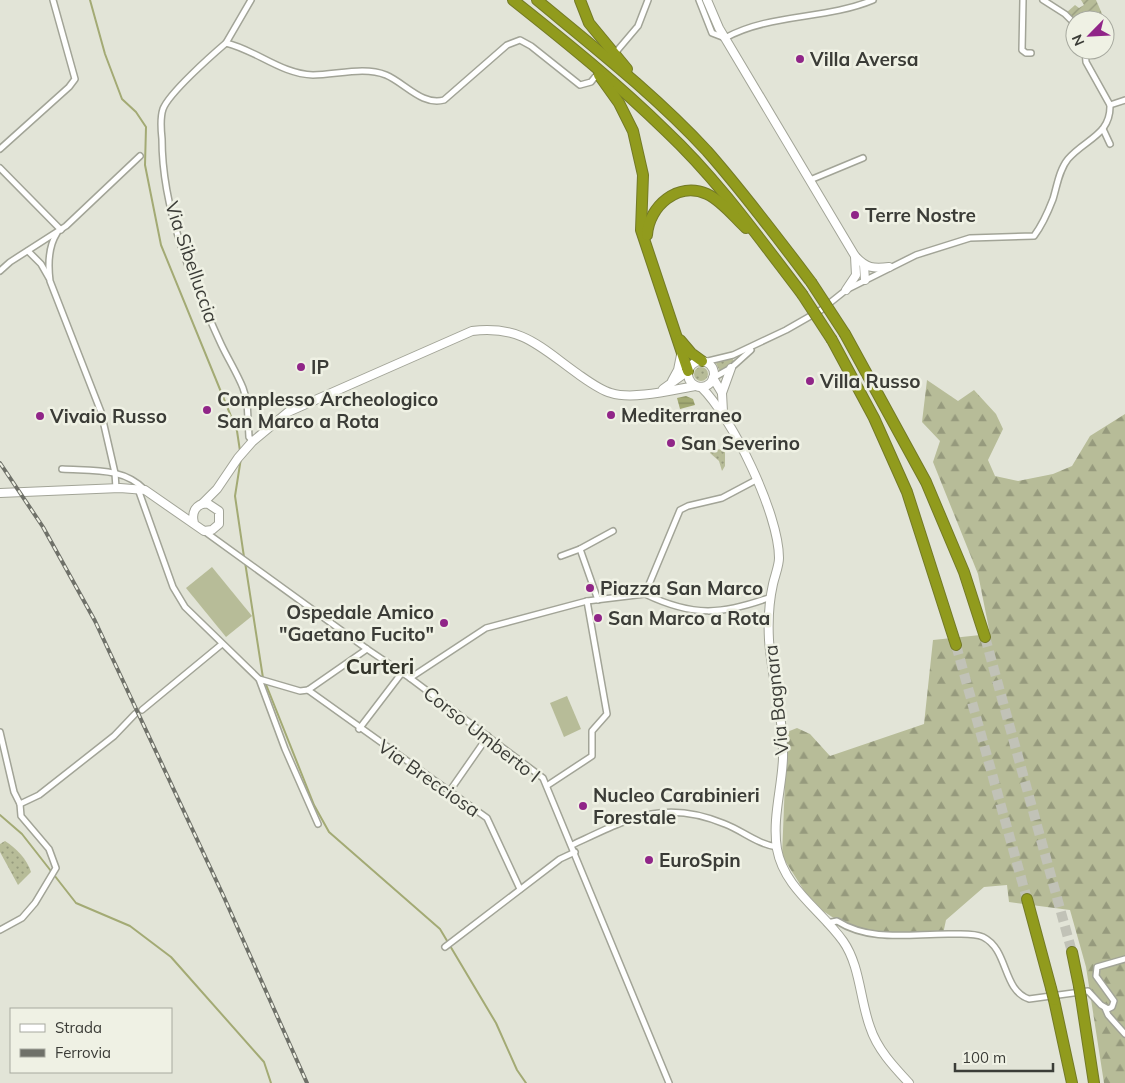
<svg xmlns="http://www.w3.org/2000/svg" width="1125" height="1083" font-family="Mulish,sans-serif">
<style>
.grass{fill:url(#grass-dots)}
.forest{fill:url(#forest-firs)}
.garden{fill:url(#garden-furrows)}
.pitch{fill:#b7bc98}
.water{fill:url(#water-rules)}
.lines{fill:none;stroke-linecap:round;stroke-linejoin:round}
.stream{stroke:#a3aa74;stroke-width:2}
.highway-tunnel{stroke:#c1c2b7;stroke-width:10;stroke-dasharray:10 5;stroke-linecap:butt}
.street-casing{stroke:#a2a497;stroke-width:8}
.secondary-casing{stroke:#a2a497;stroke-width:10}
.highway-casing{stroke:#737a26;stroke-width:12}
.street{stroke:#fff;stroke-width:5}
.secondary{stroke:#fff;stroke-width:8}
.highway{stroke:#919b1d;stroke-width:10}
.rail-casing{stroke:#6f7169;stroke-width:4}
.rail{stroke:#eff1e4;stroke-width:2;stroke-dasharray:5.5;stroke-linecap:butt}
.highway-bridge-casing{stroke:#737a26;stroke-width:12;stroke-linecap:butt}
.highway-bridge{stroke:#919b1d;stroke-width:10}
.poi-dot{fill:#902588;stroke:#eff1e4;stroke-width:2}
.labels{text-anchor:middle;dominant-baseline:central;stroke-width:5;stroke-linejoin:round;paint-order:stroke}
.poi-label{font-size:19px;font-weight:bold;fill:#3b3c37;stroke:#eff1e4;text-anchor:start}
.street-label{font-size:19px;fill:#3b3c37;stroke:#eff1e4}
.quarter-label{font-size:21px;font-weight:bold;fill:#323329;stroke:#eff1e4}
</style>
<defs>
<pattern id="grass-dots" width="8" height="8" patternUnits="userSpaceOnUse" patternTransform="scale(1.25)"><rect width="8" height="8" fill="#b7bc98"/><path d="M2 2h.1M6 6h.1" fill="none" stroke="#969a7d" stroke-width="1.8" stroke-linecap="round"/></pattern>
<pattern id="forest-firs" width="22" height="20" patternUnits="userSpaceOnUse" patternTransform="scale(1.25)"><rect width="22" height="20" fill="#b7bc98"/><path d="M5 1l3.5 6h-7zM16 11l3.5 6h-7z" fill="#969a7d"/></pattern>
<pattern id="garden-furrows" width="10" height="10" patternUnits="userSpaceOnUse" patternTransform="scale(1.25)"><rect width="10" height="10" fill="#b7bc98"/><path d="M-1 1l2-2M0 10L10 0M9 11l2-2" fill="none" stroke="#969a7d"/></pattern>
<pattern id="water-rules" width="6" height="5" patternUnits="userSpaceOnUse" patternTransform="scale(1.25)"><rect width="6" height="5" fill="#a3aa74"/><path d="M0 2.5h6" fill="none" stroke="#868c60"/></pattern>
</defs>
<rect width="100%" height="100%" fill="#e2e4d7"/>
<!-- grass -->
<g class="grass">
<polygon points="732,358 734,361 720,372 716,363"/>
<circle cx="701" cy="374" r="7"/>
<polygon points="725,449 725,466 722,471 719,461 710,453 712,450"/>
<path d="M5 841C16 848 27 859 31 872L18 885 0 852V844Z"/>
</g>
<!-- forest -->
<polygon class="forest" points="927,380 958,401 974,390 996,414 1003,429 988,460 995,476 1018,481 1053,474 1072,466 1090,436 1125,414 1125,1083 1104,1083 1086,967 1070,910 1009,902 1007,885 984,887 946,920 943,934 889,936 849,928 823,911 805,892 782,856 787,732 797,728 810,734 830,756 924,724 933,640 990,634 978,574 933,462 940,441 922,422"/>
<!-- garden -->
<polygon class="garden" points="1081,0 1096,0 1103,16 1096,20 1075,21 1066,13 1075,5 1079,8 1084,5"/>
<!-- pitch -->
<g class="pitch">
<polygon points="212,567 252,616 226,637 186,588"/>
<polygon points="567,696 581,729 564,737 550,703"/>
</g>
<!-- water -->
<polygon class="water" points="686,396 693,399 695,405 680,409 677,398"/>
<g class="lines">
<!-- stream -->
<g class="stream">
<polyline points="90,0 105,54 122,99 136,112 146,127 145,165 161,245 237,431 240,451"/>
<polyline points="241,458 235,496 244,557"/>
<polyline points="245,562 263,678"/>
<polyline points="265,682 314,805 329,832 440,929 496,1023 517,1070 526,1083"/>
<polyline points="0,815 22,834 76,903 130,926 171,957 264,1062 271,1083"/>
</g>
<!-- highway-tunnel -->
<g class="highway-tunnel">
<polyline points="985,637 1072,952"/>
<polyline points="956,645 1027,899"/>
</g>
<defs>
<g id="street">
<path d="M699 0 712 33 725 38C771 13 825 20 873 0"/>
<polyline points="1023,0 1022,50 1026,53 1031,53"/>
<polyline points="1043,0 1065,14 1075,24"/>
<polyline points="226,43 251,0"/>
<polyline points="1085,50 1086,62 1110,105"/>
<polyline points="616,52 638,26 648,0"/>
<polyline points="1103,129 1110,144"/>
<polyline points="0,149 69,87 75,79 53,0"/>
<polyline points="0,168 61,230"/>
<polyline points="810,180 863,158"/>
<path d="M57 233C48 247 48 265 50 281L101 412 115 473 116 488"/>
<polyline points="28,251 41,264 49,278"/>
<polyline points="0,271 10,262 66,226 140,156"/>
<path d="M704 362 733 355 786 330 821 310 846 290 916 255 970 238 1034 236C1043 224 1048 212 1053 199 1057 186 1059 170 1068 159 1085 139 1111 135 1110 105L1125 100"/>
<polyline points="713,378 731,368 751,350"/>
<path d="M253 442 249 437 247 401 243 388C237 373 228 359 221 344 192 281 162 210 162 139 161 130 160 118 163 109 169 93 212 55 226 43 256 50 281 74 313 75 336 75 364 66 386 75 405 83 422 106 444 100L507 45 520 40 531 46 580 85 591 82 595 77"/>
<path d="M62 469C91 471 124 467 145 490"/>
<polyline points="138,489 173,587 185,607 259,679 300,691 308,690 367,649"/>
<polyline points="204,531 367,649 410,678 543,778 669,1083"/>
<polyline points="580,549 598,600"/>
<polyline points="561,556 580,549 613,531"/>
<path d="M645 594C693 617 722 615 771 597"/>
<polyline points="410,678 486,628 587,601 645,594 680,510 688,506 722,498 756,480"/>
<polyline points="259,679 285,749 318,824"/>
<polyline points="308,690 487,818 520,889"/>
<polyline points="142,710 222,644"/>
<polyline points="359,729 401,674"/>
<polyline points="0,732 14,792 20,804 21,816 49,849 56,868 35,903 22,918 0,930"/>
<polyline points="548,785 592,756 592,731 607,714 587,601"/>
<polyline points="449,792 488,736"/>
<polyline points="20,804 39,795 114,736 135,714"/>
<path d="M572 845C628 819 663 798 725 824 743 831 757 844 777 847"/>
<path d="M827 923 837 921C872 943 914 933 953 934 962 934 975 933 983 937 1009 950 1002 990 1029 999L1088 991 1101 1005 1108 1009 1112 1007 1114 1001 1096 976 1097 967 1125 959"/>
<polyline points="445,947 560,859 575,852"/>
<polyline points="1105,1008 1108,1015 1125,1034"/>
</g>
<g id="secondary">
<path d="M707 0 719 28 855 256C866 268 873 269 889 267"/>
<polyline points="864,265 865,280"/>
<polyline points="846,290 856,275 855,256"/>
<circle cx="701" cy="374" r="13"/>
<polyline points="713,378 722,393 723,412"/>
<polyline points="672,381 678,370 681,355"/>
<path d="M701 387C732 417 779 514 779 558 779 566 775 575 773 584 769 602 768 622 769 640 772 680 784 718 783 758 782 787 772 819 777 849 784 888 821 910 843 941 860 965 860 1000 870 1027 877 1049 894 1067 909 1083"/>
<polyline points="663,389 688,371"/>
<polyline points="722,393 731,368"/>
<path d="M0 493 120 488 145 490 204 531 212 530 219 524V511L207 503C196 504 191 512 194 523"/>
<path d="M202 504 217 489 238 458 252 442 288 412 472 331C522 325 540 347 578 374 588 381 600 390 611 393 633 400 672 390 695 386"/>
</g>
<g id="highway">
<path d="M513 0C566 42 618 84 666 131 718 180 759 238 802 294"/>
<path d="M537 0C595 48 656 96 707 151 744 193 777 237 811 282"/>
<polyline points="580,0 589,23 627,69"/>
<polyline points="599,75 619,103 633,131 643,175 641,230 688,371"/>
<path d="M647 235C649 206 678 181 707 194 722 201 734 217 746 228"/>
<polyline points="845,334 926,482 964,572 985,637"/>
<polyline points="680,340 691,353 702,361"/>
<polyline points="832,340 874,418 907,492 956,645"/>
<polyline points="1027,899 1051,988"/>
<polyline points="1072,952 1079,986"/>
<polyline points="1081,998 1094,1083"/>
<polyline points="1054,1000 1072,1083"/>
</g>
</defs>
<!-- street casing -->
<use href="#street" class="street-casing"/>
<!-- secondary casing -->
<use href="#secondary" class="secondary-casing"/>
<!-- highway casing -->
<use href="#highway" class="highway-casing"/>
<!-- street -->
<use href="#street" class="street"/>
<!-- secondary -->
<use href="#secondary" class="secondary"/>
<!-- highway -->
<use href="#highway" class="highway"/>
<defs>
<polyline id="rail" points="0,463 43,527 95,621 223,895 307,1083"/>
</defs>
<!-- rail casing -->
<use href="#rail" class="rail-casing"/>
<!-- rail -->
<use href="#rail" class="rail"/>
<defs>
<g id="highway-bridge">
<polyline points="811,282 845,334"/>
<polyline points="802,294 832,340"/>
<polyline points="1079,986 1081,998"/>
<polyline points="1051,988 1054,1000"/>
</g>
</defs>
<!-- highway-bridge casing -->
<use href="#highway-bridge" class="highway-bridge-casing"/>
<!-- highway-bridge -->
<use href="#highway-bridge" class="highway-bridge"/>
</g>
<!-- markers -->
<g class="poi-dot">
<circle cx="800" cy="59" r="5"/>
<circle cx="855" cy="215" r="5"/>
<circle cx="301" cy="367" r="5"/>
<circle cx="810" cy="381" r="5"/>
<circle cx="207" cy="410" r="5"/>
<circle cx="611" cy="415" r="5"/>
<circle cx="40" cy="416" r="5"/>
<circle cx="671" cy="443" r="5"/>
<circle cx="590" cy="588" r="5"/>
<circle cx="598" cy="618" r="5"/>
<circle cx="444" cy="623" r="5"/>
<circle cx="583" cy="806" r="5"/>
<circle cx="649" cy="860" r="5"/>
</g>
<g class="labels">
<!-- poi labels -->
<g class="poi-label">
<text x="810" y="59">Villa Aversa</text>
<text x="865" y="215">Terre Nostre</text>
<text x="311" y="367">IP</text>
<text x="820" y="381">Villa Russo</text>
<text x="217" y="399">Complesso Archeologico<tspan x="217" dy="22">San Marco a Rota</tspan></text>
<text x="621" y="415">Mediterraneo</text>
<text x="50" y="416">Vivaio Russo</text>
<text x="681" y="443">San Severino</text>
<text x="600" y="588">Piazza San Marco</text>
<text x="434" y="612" text-anchor="end">Ospedale Amico<tspan x="434" dy="22">"Gaetano Fucito"</tspan></text>
<text x="608" y="618">San Marco a Rota</text>
<text x="593" y="795">Nucleo Carabinieri<tspan x="593" dy="22">Forestale</tspan></text>
<text x="659" y="860">EuroSpin</text>
</g>
<!-- street labels -->
<g class="street-label">
<text transform="translate(192 262) rotate(71)">Via Sibelluccia</text>
<text transform="translate(776 700) rotate(-96)">Via Bagnara</text>
<text transform="translate(482 734) rotate(38)">Corso Umberto I</text>
<text transform="translate(429 778) rotate(35)">Via Brecciosa</text>
</g>
<!-- quarter labels -->
<g class="quarter-label">
<text x="380" y="666">Curteri</text>
</g>
</g>
<!-- legend -->
<rect x="10" y="1008" width="162" height="65" fill="#eff1e4" stroke="#a7a99f"/>
<rect x="20" y="1024" width="25" height="8" fill="#ffffff" stroke="#a7a99f"/>
<text x="55" y="1033" font-size="15" fill="#3b3c37">Strada</text>
<rect x="20" y="1049" width="25" height="8" fill="#6f7169" stroke="#a7a99f"/>
<text x="55" y="1058" font-size="15" fill="#3b3c37">Ferrovia</text>
<!-- north arrow -->
<g transform="translate(1090 35) rotate(246)"><circle r="24" fill="#eff1e4" stroke="#a7a99f"/>
<path d="M0-4L9 19L0 12L-9 19Z" fill="#902588"/>
<text y="-8" font-size="14" font-weight="bold" text-anchor="middle" fill="#3b3c37">N</text>
</g>
<!-- scale -->
<path d="M955 1063v8h98v-8" fill="none" stroke="#3b3c37" stroke-width="2.5"/>
<text x="962" y="1063" font-size="15" fill="#3b3c37" stroke="#eff1e4" stroke-width="4" paint-order="stroke">100 m</text>
</svg>
